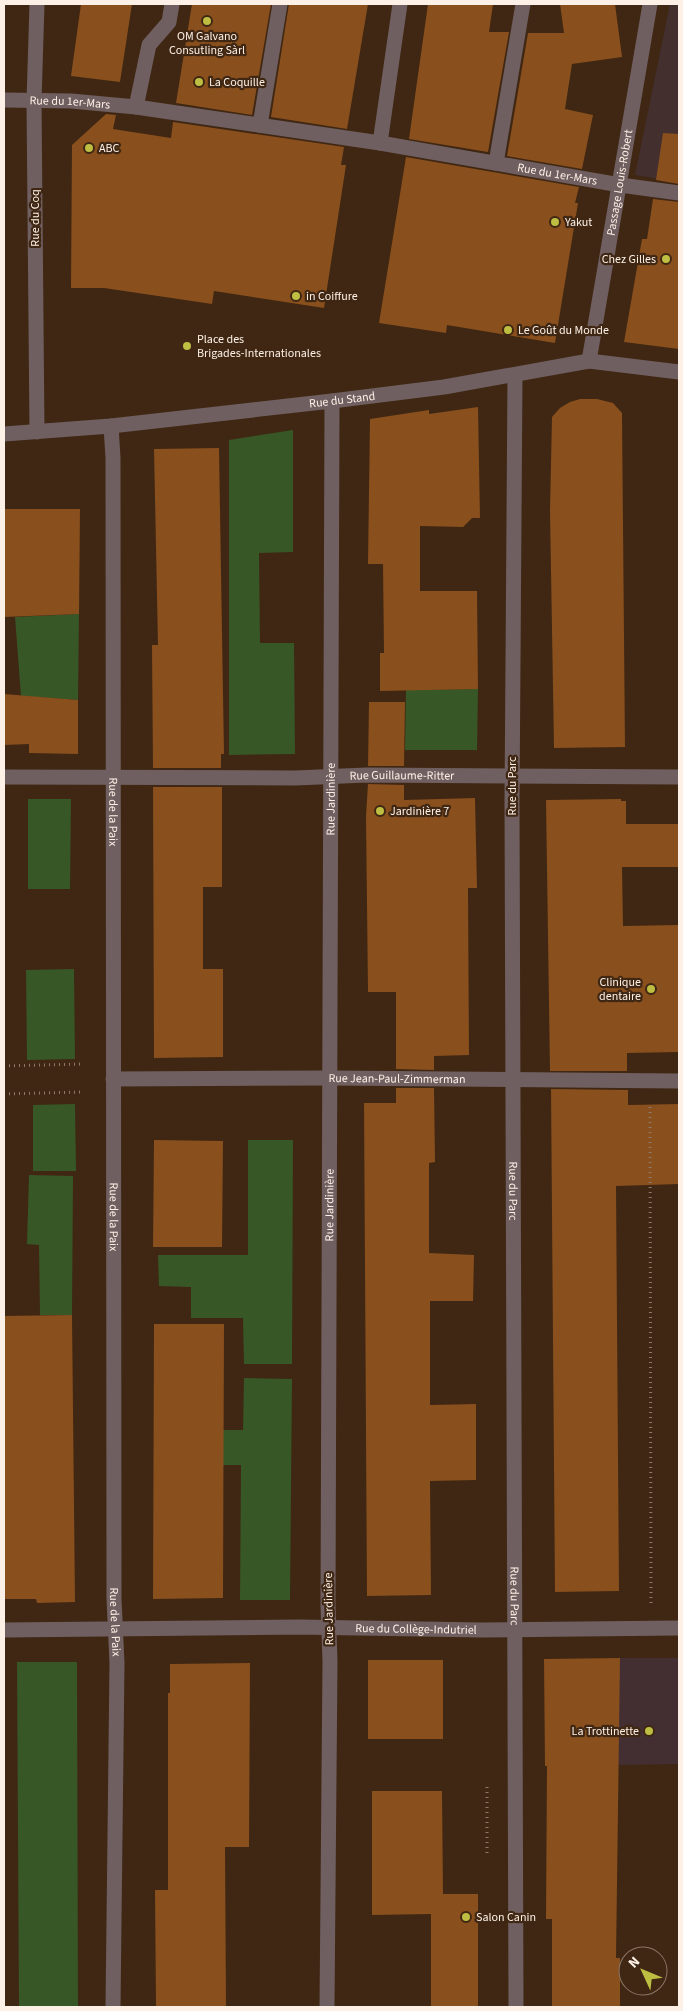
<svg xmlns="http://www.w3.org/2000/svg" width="683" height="2011" font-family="'Source Sans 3',sans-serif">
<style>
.commercial{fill:#432f2e}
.education{fill:#432f32}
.green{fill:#385726}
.building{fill:#894f1d}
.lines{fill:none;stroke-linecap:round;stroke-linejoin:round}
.path{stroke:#8e7a6b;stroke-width:3;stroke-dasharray:1 4;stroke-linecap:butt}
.street{stroke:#705f60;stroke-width:15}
.poi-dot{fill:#bebe42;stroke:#3f2713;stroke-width:2}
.labels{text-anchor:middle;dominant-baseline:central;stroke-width:4.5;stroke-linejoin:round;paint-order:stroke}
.poi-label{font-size:12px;fill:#fdf0e6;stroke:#3f2713;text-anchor:start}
.street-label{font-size:12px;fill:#fdf0e6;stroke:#3f2713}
</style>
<rect width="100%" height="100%" fill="#3f2713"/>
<!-- commercial -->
<polygon class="commercial" points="670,4 679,4 679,182 635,175"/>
<!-- education -->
<polygon class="education" points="618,1658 679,1658 679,1764 618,1765"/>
<!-- green -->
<g class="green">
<polygon points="293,430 293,552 259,553 260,643 294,643 295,754 229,755 229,440"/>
<polygon points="79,614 78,700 21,696 15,617"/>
<polygon points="478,689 477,750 405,750 406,690"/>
<polygon points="28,799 71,799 70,889 28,889"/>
<polygon points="74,969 75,1059 27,1060 26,970"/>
<polygon points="75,1104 76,1171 33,1171 33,1105"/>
<polygon points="248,1140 293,1140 292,1364 244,1364 243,1318 191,1318 191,1287 159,1286 158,1255 248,1255"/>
<polygon points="29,1175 73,1176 72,1315 40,1315 39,1245 27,1244"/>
<polygon points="244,1378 292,1379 290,1600 240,1600 241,1465 157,1465 157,1430 243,1430"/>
<polygon points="17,1662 77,1662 78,2007 19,2007"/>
</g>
<!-- building -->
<g class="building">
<polygon points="81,4 132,4 120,82 71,76"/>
<polygon points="192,4 271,4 252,115 176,103"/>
<polygon points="289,4 368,4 347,129 271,117"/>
<polygon points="428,4 493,4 489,32 509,32 488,152 409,139"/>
<polygon points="560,4 615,4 622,57 572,64 565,109 593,115 582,169 507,156 528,33 564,33"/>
<polygon points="106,114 116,115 113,129 171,138 173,122 344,147 341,165 346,165 324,308 214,291 212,304 104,288 71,288 72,145"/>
<polygon points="663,133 679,134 679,184 656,180"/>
<polygon points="406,157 579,187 575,203 578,203 555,343 447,325 446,333 379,323"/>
<polygon points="653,199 679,202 679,349 624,342 642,239 647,239"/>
<polygon points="580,399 597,399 613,403 622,413 625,747 554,748 550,511 552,417 560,408 570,402"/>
<polygon points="478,407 480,518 472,518 463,527 420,526 420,591 477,591 478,689 380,691 380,653 384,653 383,564 368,564 370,419 429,410 429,414"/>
<polygon points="219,448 224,754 221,754 221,768 153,768 152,645 158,645 154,449"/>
<polygon points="4,509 80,509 79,614 4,617"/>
<polygon points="4,694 78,700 78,754 29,753 29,744 4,745"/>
<polygon points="369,702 405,702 404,766 368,766"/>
<polygon points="368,784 404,785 404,800 475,798 477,888 468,888 469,1055 434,1056 434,1070 396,1069 396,992 368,992 366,816"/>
<polygon points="153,787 222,787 222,887 203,887 203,969 223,969 223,1057 154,1058"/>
<polygon points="621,799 621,801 626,801 626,824 679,824 679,867 622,867 623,926 679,925 679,1052 627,1053 627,1071 550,1071 546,800"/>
<polygon points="396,1088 434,1088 435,1162 429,1163 429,1253 474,1255 473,1301 430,1301 430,1405 476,1404 476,1480 430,1481 431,1595 367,1596 364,1103 396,1103"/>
<polygon points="551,1089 628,1090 628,1105 679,1104 679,1184 616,1186 619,1591 555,1592"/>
<polygon points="154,1140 223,1141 222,1247 153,1247"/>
<polygon points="72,1315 75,1602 37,1603 36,1599 4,1599 4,1316"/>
<polygon points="154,1324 224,1324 223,1598 153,1599"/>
<polygon points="620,1658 616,1958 620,1958 620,2007 552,2007 552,1919 546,1919 547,1766 545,1766 544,1659"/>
<rect x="368" y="1660" width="75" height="79"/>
<polygon points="250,1663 249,1847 225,1847 226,2007 156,2007 155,1890 168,1890 168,1693 170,1693 170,1664"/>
<polygon points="372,1791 442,1791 443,1894 478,1894 478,2007 431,2007 431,1914 372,1915"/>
</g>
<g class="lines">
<!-- path -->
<g class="path">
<polyline points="4,1066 83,1064"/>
<polyline points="4,1094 83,1092"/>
<polyline points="650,1107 651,1603"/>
<polyline points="487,1853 487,1787"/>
</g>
<!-- street -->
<g class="street">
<path id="s1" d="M4 100 71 101 136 107 380 143 620 185 679 193"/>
<polyline points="136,107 149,45 169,22 172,4"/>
<polyline points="260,125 280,4"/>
<polyline points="380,143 400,4"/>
<polyline points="496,163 523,4"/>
<path id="s2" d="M589 361 650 4"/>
<path id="s3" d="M515 375 512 803 516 2007"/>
<path id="s4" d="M111 426 113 458 114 1599 117 1663 113 2007"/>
<polyline points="37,432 34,101 37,4"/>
<path id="s5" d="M4 434 111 426 332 401 444 387 589 361 679 372"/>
<path id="s6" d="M4 777 295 778 367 775 679 777"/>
<path id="s7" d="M113 1079 330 1078 679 1081"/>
<path id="s8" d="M4 1630 298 1627 482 1630 679 1628"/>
<path id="s9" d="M327 2007 330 1661 328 1606 332 401"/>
</g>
</g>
<!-- markers -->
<g class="poi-dot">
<circle cx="207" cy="21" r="5"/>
<circle cx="199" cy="82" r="5"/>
<circle cx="89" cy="148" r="5"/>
<circle cx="555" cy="222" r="5"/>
<circle cx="666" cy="259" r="5"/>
<circle cx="296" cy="296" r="5"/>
<circle cx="508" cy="330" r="5"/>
<circle cx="187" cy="346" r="5"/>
<circle cx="380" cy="811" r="5"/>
<circle cx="651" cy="989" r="5"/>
<circle cx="649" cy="1731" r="5"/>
<circle cx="466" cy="1917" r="5"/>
</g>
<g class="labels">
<!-- poi labels -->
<g class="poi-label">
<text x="207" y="36" text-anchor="middle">OM Galvano<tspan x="207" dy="14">Consutling Sàrl</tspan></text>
<text x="209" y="82">La Coquille</text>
<text x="99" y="148">ABC</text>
<text x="565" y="222">Yakut</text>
<text x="656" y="259" text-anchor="end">Chez Gilles</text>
<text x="306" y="296">in Coiffure</text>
<text x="518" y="330">Le Goût du Monde</text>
<text x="197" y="339">Place des<tspan x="197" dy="14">Brigades-Internationales</tspan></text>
<text x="390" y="811">Jardinière 7</text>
<text x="641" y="982" text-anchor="end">Clinique<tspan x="641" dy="14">dentaire</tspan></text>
<text x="639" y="1731" text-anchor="end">La Trottinette</text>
<text x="476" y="1917">Salon Canin</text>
</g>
<!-- street labels -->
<g class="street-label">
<text stroke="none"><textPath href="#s1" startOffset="66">Rue du 1er-Mars</textPath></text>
<text stroke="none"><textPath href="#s1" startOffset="559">Rue du 1er-Mars</textPath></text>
<text stroke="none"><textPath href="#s2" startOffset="181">Passage Louis-Robert</textPath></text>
<text transform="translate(35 218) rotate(-90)">Rue du Coq</text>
<text stroke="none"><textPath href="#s5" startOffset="340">Rue du Stand</textPath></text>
<text stroke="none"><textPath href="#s6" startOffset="398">Rue Guillaume-Ritter</textPath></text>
<text transform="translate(512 786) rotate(-90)">Rue du Parc</text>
<text stroke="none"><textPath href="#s9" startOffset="1208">Rue Jardinière</textPath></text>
<text stroke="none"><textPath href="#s4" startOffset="386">Rue de la Paix</textPath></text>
<text stroke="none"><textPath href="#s7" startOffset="284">Rue Jean-Paul-Zimmerman</textPath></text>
<text stroke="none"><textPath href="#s3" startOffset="816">Rue du Parc</textPath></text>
<text stroke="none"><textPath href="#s9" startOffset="802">Rue Jardinière</textPath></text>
<text stroke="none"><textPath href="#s4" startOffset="791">Rue de la Paix</textPath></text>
<text stroke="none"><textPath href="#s3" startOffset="1221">Rue du Parc</textPath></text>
<text transform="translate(329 1609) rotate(-91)">Rue Jardinière</text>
<text stroke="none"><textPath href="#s4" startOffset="1196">Rue de la Paix</textPath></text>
<text stroke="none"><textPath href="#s8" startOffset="412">Rue du Collège-Indutriel</textPath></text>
</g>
</g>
<!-- border -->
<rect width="683" height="2011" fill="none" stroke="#fdf0e6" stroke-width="10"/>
<!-- north arrow -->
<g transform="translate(643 1971) rotate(314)"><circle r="24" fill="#3f2713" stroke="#8b7767"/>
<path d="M0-4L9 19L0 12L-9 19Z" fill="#bebe42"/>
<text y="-8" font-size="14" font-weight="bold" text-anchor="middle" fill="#fdf0e6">N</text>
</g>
</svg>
